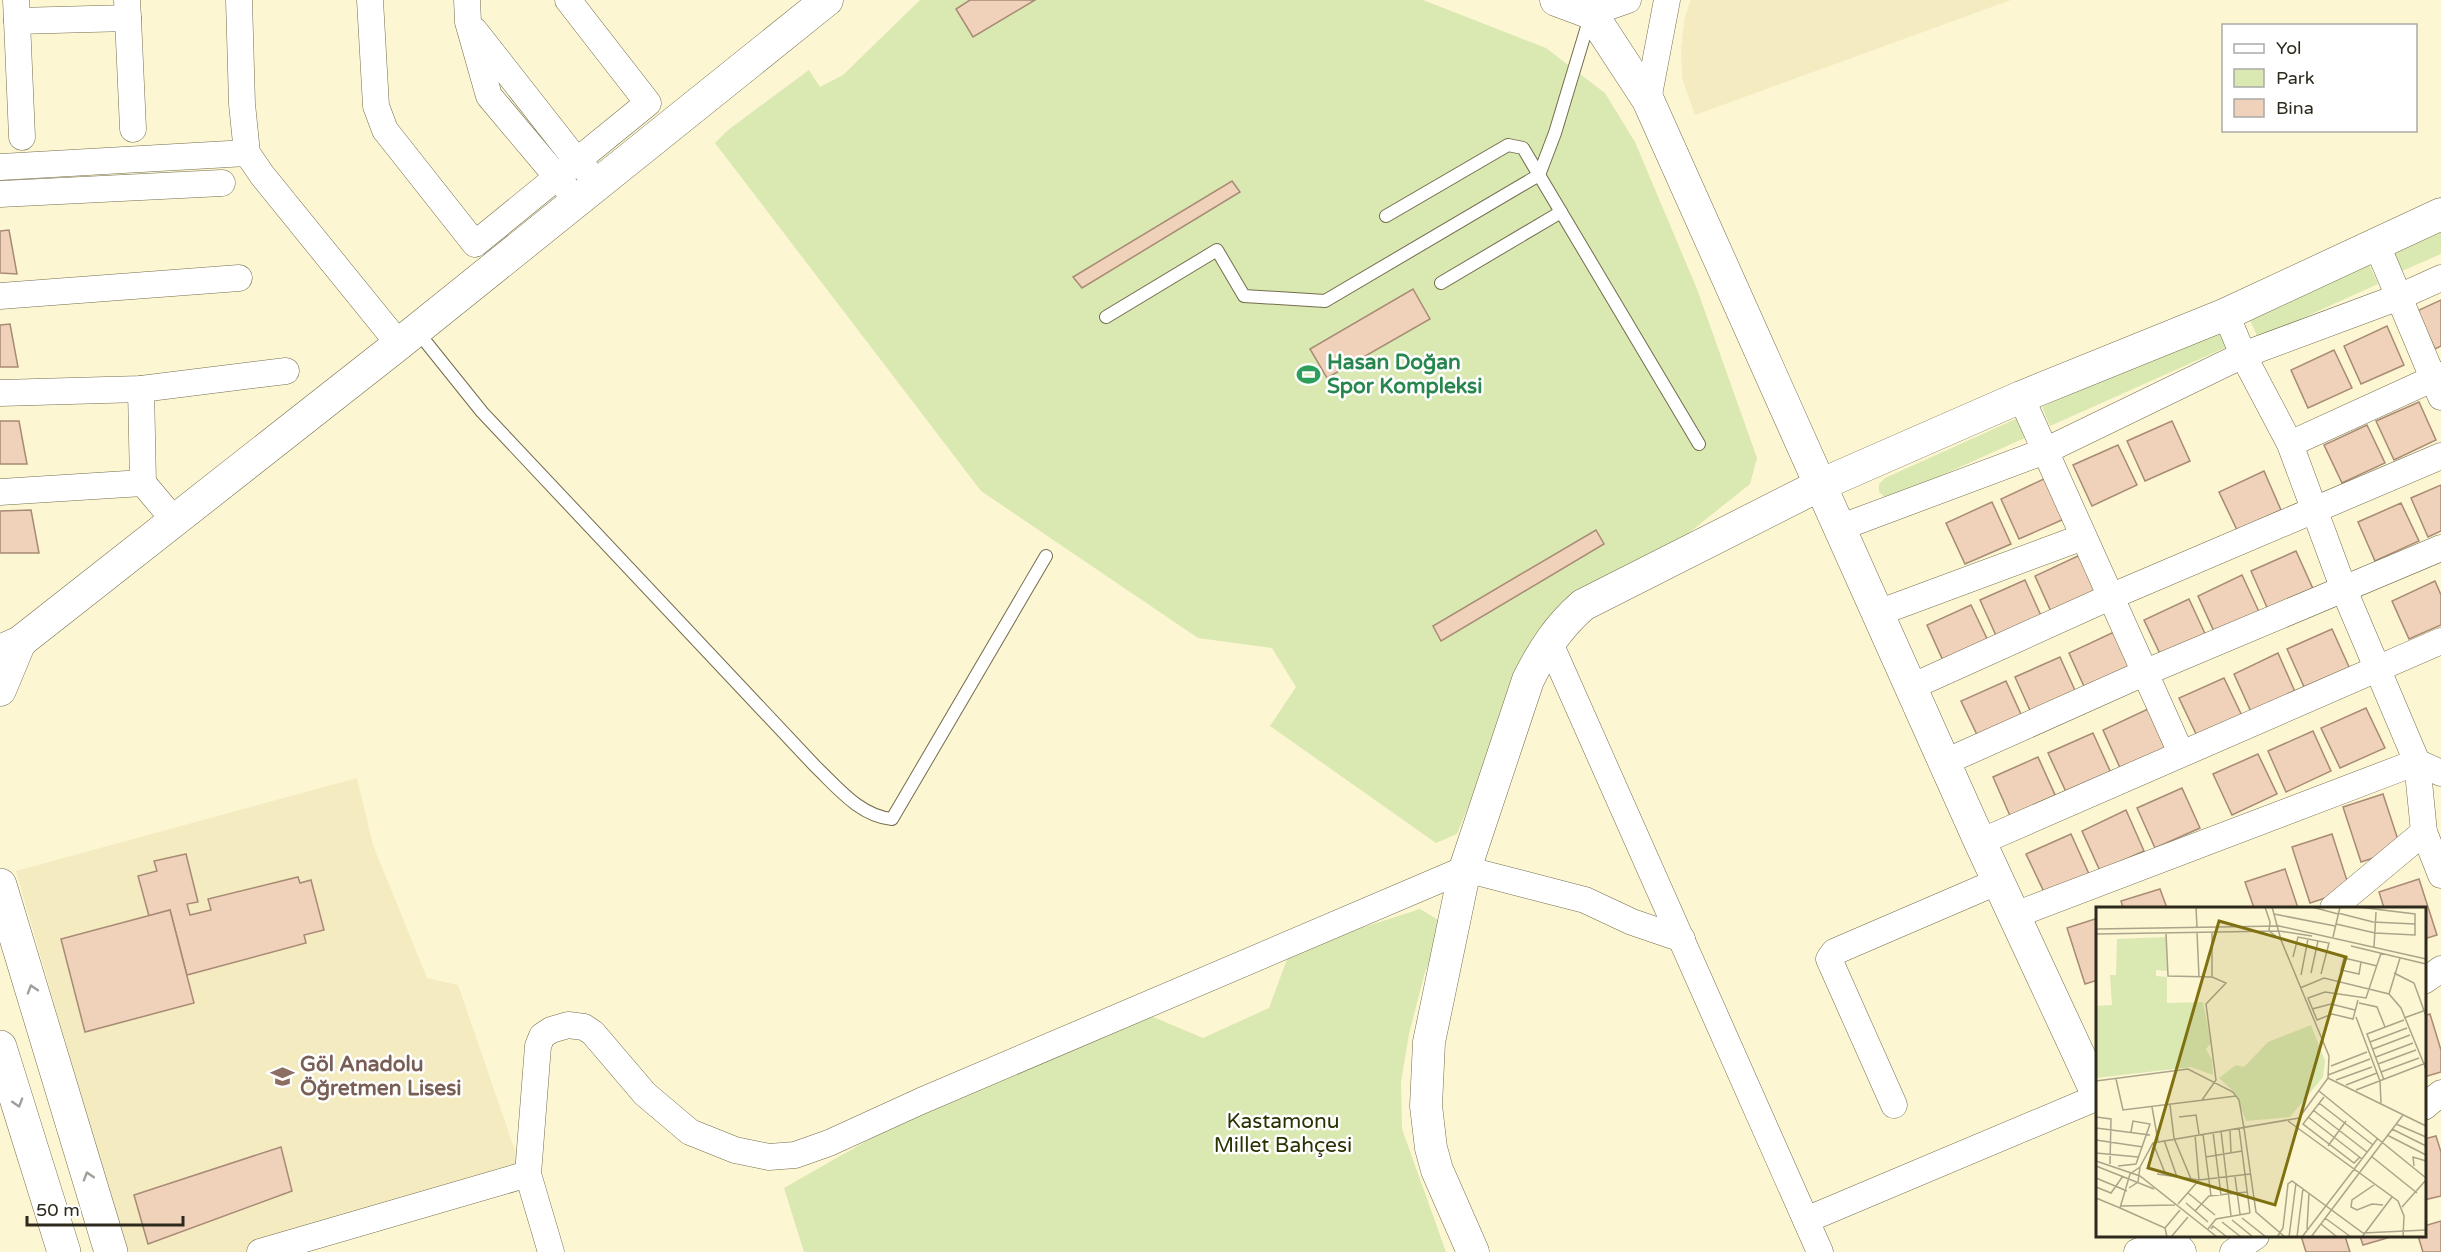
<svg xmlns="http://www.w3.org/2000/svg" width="2441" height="1252" font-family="'Varela Round',sans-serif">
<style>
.built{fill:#f4ebc0}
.green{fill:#dae8b2}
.building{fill:#f0d1ba;stroke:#a88b75;stroke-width:1.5}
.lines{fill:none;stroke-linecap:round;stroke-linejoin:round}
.service-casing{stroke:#736d4d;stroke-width:14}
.minor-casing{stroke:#736d4d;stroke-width:27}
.tertiary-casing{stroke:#736d4d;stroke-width:33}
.secondary-casing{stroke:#736d4d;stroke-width:34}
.service{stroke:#fff;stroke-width:12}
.minor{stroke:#fff;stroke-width:26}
.tertiary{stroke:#fff;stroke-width:32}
.secondary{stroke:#fff;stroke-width:33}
.oneway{stroke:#a09f99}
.labels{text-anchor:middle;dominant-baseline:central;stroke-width:5;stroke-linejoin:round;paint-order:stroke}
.leisure-label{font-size:21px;font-weight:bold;fill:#27864d;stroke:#fff;text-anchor:start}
.education-label{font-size:21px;font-weight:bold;fill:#785e54;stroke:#fff;text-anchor:start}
.park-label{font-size:21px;fill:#293201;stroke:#fff}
.inset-road{fill:none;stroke:#aaa48a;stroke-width:1.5}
.view{fill:#7f7111;fill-opacity:0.15;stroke:#7f7111;stroke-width:3}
.inset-edge{fill:none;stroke:#2d2a1d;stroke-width:3}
</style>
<rect width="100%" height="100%" fill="#fdf6d2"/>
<!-- built -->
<g class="built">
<polygon points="1691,0 2011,0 1695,115 1682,78 1681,48 1685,16"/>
<polygon points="357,778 373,845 427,978 458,985 521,1168 257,1252 126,1252 16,871"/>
</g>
<!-- green -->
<g class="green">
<polygon points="920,0 1423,0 1546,48 1605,93 1635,142 1697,289 1757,458 1750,484 1527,662 1457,834 1436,843 1270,726 1296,687 1272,648 1198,638 981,491 715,143 728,130 809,70 820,87 843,75"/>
<polygon points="2441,231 2441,254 2402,271 2393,252"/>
<polygon points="2369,264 2378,284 2258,338 2249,318"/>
<polygon points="2219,327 2227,347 2050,426 2042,407"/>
<polygon points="2018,418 2027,437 1893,497 1885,497 1879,492 1879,484 1885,478"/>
<polygon points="1420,909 1445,924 1425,972 1409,1034 1401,1082 1402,1129 1446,1252 804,1252 784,1188 928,1106 1139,1011 1203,1038 1269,1008 1290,951"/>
</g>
<!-- building -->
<g class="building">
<polygon points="970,0 1035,0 973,37 956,9"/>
<polygon points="1232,181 1240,192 1082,288 1073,277"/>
<polygon points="9,230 17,274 0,273 0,231"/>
<polygon points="1413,289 1430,319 1327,378 1310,349"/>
<polygon points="2441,300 2441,346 2435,349 2417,311"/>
<polygon points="10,324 18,367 0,367 0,325"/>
<polygon points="2387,326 2404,365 2361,384 2344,346"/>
<polygon points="2334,350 2352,388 2308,408 2291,370"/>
<polygon points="2419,402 2436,440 2394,460 2376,421"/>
<polygon points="0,421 19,421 27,464 0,464"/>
<polygon points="2172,421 2190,461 2145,481 2127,441"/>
<polygon points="2367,425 2385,463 2342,483 2324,445"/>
<polygon points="2118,445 2137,485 2092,506 2073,465"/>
<polygon points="2264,471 2281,510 2237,530 2219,492"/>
<polygon points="2046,478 2064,519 2019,539 2001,499"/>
<polygon points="2441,485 2441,531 2428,537 2411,498"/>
<polygon points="1992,502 2011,544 1965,564 1946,523"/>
<polygon points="2401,503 2419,541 2375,561 2358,522"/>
<polygon points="31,510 39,553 0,553 0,511"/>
<polygon points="1596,530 1604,544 1441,641 1433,626"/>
<polygon points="2296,551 2314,591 2269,612 2251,571"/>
<polygon points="2080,555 2098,595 2053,616 2035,576"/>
<polygon points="2242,575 2261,616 2216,636 2198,596"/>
<polygon points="2025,580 2043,620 1998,640 1980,600"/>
<polygon points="2435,581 2441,595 2441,625 2409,639 2392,601"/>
<polygon points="2189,599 2208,640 2163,660 2144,620"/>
<polygon points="1971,605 1990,645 1945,665 1927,625"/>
<polygon points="2332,629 2350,669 2305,689 2287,649"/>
<polygon points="2114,632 2132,672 2087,693 2069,653"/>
<polygon points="2278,653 2296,694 2252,714 2234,674"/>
<polygon points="2060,657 2078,697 2033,717 2015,677"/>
<polygon points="2224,678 2243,718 2198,738 2179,698"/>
<polygon points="2006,681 2024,721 1980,741 1961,701"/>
<polygon points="2366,708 2385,748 2340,768 2321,728"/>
<polygon points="2148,709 2166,750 2121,770 2103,730"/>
<polygon points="2313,731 2331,771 2286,792 2268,751"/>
<polygon points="2093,733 2111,773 2067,794 2048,753"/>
<polygon points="2258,754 2277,794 2232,815 2213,774"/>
<polygon points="2038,757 2056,797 2011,818 1993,777"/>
<polygon points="2182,788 2200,828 2155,848 2137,808"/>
<polygon points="2383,794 2401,849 2361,862 2343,807"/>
<polygon points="2126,810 2144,851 2100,871 2082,831"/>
<polygon points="2071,834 2089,874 2045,894 2026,854"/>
<polygon points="2332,834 2350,890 2310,903 2292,847"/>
<polygon points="186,854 198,902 187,904 190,915 211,910 208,899 298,877 300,883 311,880 324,930 304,935 306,943 187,975 170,910 149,916 138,876 157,871 154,861"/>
<polygon points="2285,869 2298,908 2254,908 2245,882"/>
<polygon points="2419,879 2437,935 2424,939 2424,908 2384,908 2379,892"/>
<polygon points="2160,889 2167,908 2123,908 2121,901"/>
<polygon points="170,910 194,1003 85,1032 61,939"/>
<polygon points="2098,918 2098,980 2085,984 2067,928"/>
<polygon points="2430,1014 2441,1050 2441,1072 2424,1077 2424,1016"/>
<polygon points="2436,1136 2441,1152 2441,1196 2424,1200 2424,1139"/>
<polygon points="281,1147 292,1191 148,1244 134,1195"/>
<polygon points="2441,1221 2441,1252 2423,1252 2418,1236 2424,1236 2424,1226"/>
<polygon points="2301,1236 2345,1236 2350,1252 2306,1252"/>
<polygon points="2360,1236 2394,1236 2363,1245"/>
</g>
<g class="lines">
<defs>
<g id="service">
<polyline points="1386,216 1508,145 1523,148 1699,444"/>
<polyline points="1441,283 1561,212"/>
<polyline points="1106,317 1217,250 1244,296 1325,301 1539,175 1555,133 1590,17"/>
<path d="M417 331 482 412 816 767C838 788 860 816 892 819L1046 556"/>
</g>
<g id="minor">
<polyline points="16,0 17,21 128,18 127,0"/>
<polyline points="239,0 242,104 247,153 262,175 399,344"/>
<polyline points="370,0 376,106 385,130 475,244 648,103 568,0"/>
<polyline points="467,0 468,22 489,96 568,190"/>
<polyline points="1591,13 1628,0"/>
<polyline points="128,18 133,129"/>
<polyline points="17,21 22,137"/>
<polyline points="475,31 577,161 587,171"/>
<polyline points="1648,100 1667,0"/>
<polyline points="0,167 247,153"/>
<polyline points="0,194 222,183"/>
<polyline points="2377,245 2441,397"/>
<polyline points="0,296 239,278"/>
<polyline points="2226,314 2243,355 2290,444 2344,590 2417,762 2424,832 2441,875"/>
<polyline points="141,389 143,483 174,520"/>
<polyline points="0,393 141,389 286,371"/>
<polyline points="2021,397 2181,753"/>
<polyline points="2290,444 2441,375"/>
<polyline points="0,492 143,483"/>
<polyline points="1839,528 2045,451 2243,355 2399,297 2441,278"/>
<polyline points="1878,613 2083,537"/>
<polyline points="1549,641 1820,1252"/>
<polyline points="1911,687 2110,597 2441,456"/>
<polyline points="1945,762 2144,673 2441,548"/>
<polyline points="1980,842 2441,641"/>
<polyline points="2333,908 2424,832"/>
<polyline points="2015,915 2417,762 2441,773"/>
<polyline points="2424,981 2441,969"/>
<polyline points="1894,1105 1829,959 1834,952 1999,881"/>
<polyline points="2424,1107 2441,1093"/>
<polyline points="1806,1220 2098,1097"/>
<polyline points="260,1252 528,1174"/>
<polyline points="551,1252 528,1174 538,1046 542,1036 551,1030 568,1025 584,1027 593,1033 645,1094 690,1132 735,1150 769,1157 795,1155 829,1143 921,1101 1465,869 1585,900 1632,922 1682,939"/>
<polyline points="2137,1252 2167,1239"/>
<polyline points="2233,1252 2256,1236"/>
</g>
<g id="tertiary">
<polyline points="1556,0 1591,13 1648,100 1980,842 2098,1096"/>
<polyline points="0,651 20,642 399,344 827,0"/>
<polyline points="0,690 20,642"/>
<polyline points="2166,1236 2180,1252"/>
<path d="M1473 1252 1437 1170 1431 1148 1426 1106 1429 1042 1465 869 1528 680C1543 650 1558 627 1583 605L1820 485 2021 397 2226 314 2441 214"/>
</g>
<g id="secondary">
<polyline points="0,885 111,1252"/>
<polyline points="0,1047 64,1252"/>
</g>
</defs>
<!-- service casing -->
<use href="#service" class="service-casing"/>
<!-- minor casing -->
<use href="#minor" class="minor-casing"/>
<!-- tertiary casing -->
<use href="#tertiary" class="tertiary-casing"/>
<!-- secondary casing -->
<use href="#secondary" class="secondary-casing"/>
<!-- service -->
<use href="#service" class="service"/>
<!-- minor -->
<use href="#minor" class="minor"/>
<!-- tertiary -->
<use href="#tertiary" class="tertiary"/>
<!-- secondary -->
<use href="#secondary" class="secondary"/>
</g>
<!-- one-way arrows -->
<defs><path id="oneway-chevron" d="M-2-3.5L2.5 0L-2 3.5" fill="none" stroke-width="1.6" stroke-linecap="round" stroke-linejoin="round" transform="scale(1.5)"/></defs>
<g class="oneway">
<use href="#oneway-chevron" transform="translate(32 989) rotate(-107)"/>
<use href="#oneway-chevron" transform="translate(18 1103) rotate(73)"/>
<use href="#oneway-chevron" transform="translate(88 1176) rotate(-107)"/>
</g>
<!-- icons -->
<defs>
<symbol id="stadium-bare" viewBox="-9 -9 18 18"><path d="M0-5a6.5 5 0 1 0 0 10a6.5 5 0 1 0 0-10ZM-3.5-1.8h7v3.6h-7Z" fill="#2e9e5b" stroke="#fff" stroke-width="2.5" paint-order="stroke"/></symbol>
<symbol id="school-bare" viewBox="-9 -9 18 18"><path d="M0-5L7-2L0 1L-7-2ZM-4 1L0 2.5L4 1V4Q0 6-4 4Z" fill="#8d6e63" stroke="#fff" stroke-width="2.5" paint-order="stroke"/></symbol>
</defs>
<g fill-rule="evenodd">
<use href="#stadium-bare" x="1292" y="358" width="33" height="33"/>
<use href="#school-bare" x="266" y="1060" width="33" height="33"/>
</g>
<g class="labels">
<!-- leisure labels -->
<g class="leisure-label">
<text x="1327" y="362">Hasan Doğan<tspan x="1327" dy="24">Spor Kompleksi</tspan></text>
</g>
<!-- education labels -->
<g class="education-label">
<text x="300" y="1064">Göl Anadolu<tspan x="300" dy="24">Öğretmen Lisesi</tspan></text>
</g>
<!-- park labels -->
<g class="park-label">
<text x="1283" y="1121">Kastamonu<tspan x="1283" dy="24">Millet Bahçesi</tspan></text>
</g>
</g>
<!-- overview -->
<g transform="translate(2096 907)">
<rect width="330" height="330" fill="#fdf6d2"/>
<path d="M70 30 71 64 60 63V69L71 70V96L107 95 115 136 110 142 116 153 117 168 95 160 0 171V99L16 98 14 68H20L21 32ZM215 118 229 154 227 170 194 210 150 214 139 186 123 171 140 158 148 160 172 135Z" fill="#dae8b2"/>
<path class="inset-road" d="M100 0 101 21M169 0 174 15 173 24 185 33M216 0 242 7M242 6 277 15 319 17M178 7 239 19M240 17 279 26 319 28V7L262 0M0 22 183 19 330 52M101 25 103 70M116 25V70M70 26 72 69 116 70 130 76 110 97 120 173 106 193M0 27 183 24 216 29M237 30 244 0M255 39 330 57M278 40 280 5M197 50 202 30 233 36 225 67M265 55 263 67 245 63 248 51 265 55 281 59M215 66 222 34M298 66 318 76 330 109M205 68 212 32M204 81 228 71 293 87 305 101 330 162M293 87 304 51M262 93 257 112 236 107 221 113 212 91 229 85 270 91 285 46M263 96 281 100 289 120M216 102 235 97 259 103M260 110 284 174 285 196M308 111 330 103M274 135 311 121M277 142 314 128M280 150 317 136M282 157 320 143M235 159 271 145M285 165 323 151M232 168 274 152M232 171 330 219M20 172 27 203 140 189M240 173 276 160M288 173 271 127 308 113M0 174 92 162 137 185 143 193 148 221 160 305 189 330M250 178 281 166M260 183 330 156M223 184 330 271M228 190 207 217 258 256 264 250M223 196 277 238M74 198 78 231 95 272M56 200 62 234M217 203 271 245M0 210 15 212 14 257M83 210 100 208 103 227M212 210 266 252M192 214 302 294 308 309 307 330M300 217 330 230M0 221 54 228M143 221 154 306M296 222 330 239M134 223 135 246M125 224 135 309M117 225 125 288M107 227 115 289M291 228 330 248M0 233 47 240M68 233 81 270M57 236 69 266M232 239 250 214M0 246 42 250M275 249 321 286M110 250 146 244M0 254 44 269 121 330M0 259 58 282M22 259 40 257 54 217 37 214 35 225M318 259 317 250 330 254M61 267 103 273 154 267M139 270 144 307M0 271 31 284M278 278 256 293 255 300 261 303 276 297 287 298M0 280 15 286 27 269M33 281 42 275 44 260 57 236 203 211 232 171 233 149 185 33 176 0M92 286 119 308M0 291 24 301 34 267 44 260M90 296 112 315M82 297 103 273 99 228M25 299 79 298M306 300 330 273M24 301 69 321 71 330M99 304 113 289 151 285M146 311 170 330M229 311 255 330M136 313 157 330M126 315 145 330M225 317 241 330M69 321 84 303M112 322 120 312 154 306M115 322 117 319 131 330M211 322 213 286M75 330 92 310M181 330 187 321 192 277 196 274 267 326 330 323M193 330 200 276M201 330 207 281M206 330 282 231M215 330 307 208M266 330 296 290"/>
<path class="view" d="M123 14 250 50 179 298 52 261Z"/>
<rect width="330" height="330" class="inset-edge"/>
</g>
<!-- legend -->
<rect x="2222" y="24" width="195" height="108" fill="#ffffff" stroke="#abaaa5" stroke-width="1.5"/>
<rect x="2234" y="44" width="30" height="9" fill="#ffffff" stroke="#abaaa5" stroke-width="1.5"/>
<text x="2276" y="54" font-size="18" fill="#2d2a1d">Yol</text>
<rect x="2234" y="69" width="30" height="18" fill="#dae8b2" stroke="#abaaa5" stroke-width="1.5"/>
<text x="2276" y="84" font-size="18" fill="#2d2a1d">Park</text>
<rect x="2234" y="99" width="30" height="18" fill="#f0d1ba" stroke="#abaaa5" stroke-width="1.5"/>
<text x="2276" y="114" font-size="18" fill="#2d2a1d">Bina</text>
<!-- scale -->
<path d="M27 1216v9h156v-9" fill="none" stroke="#2d2a1d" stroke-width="3"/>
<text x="36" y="1216" font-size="18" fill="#2d2a1d" stroke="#ffffff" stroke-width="4.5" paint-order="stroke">50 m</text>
</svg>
